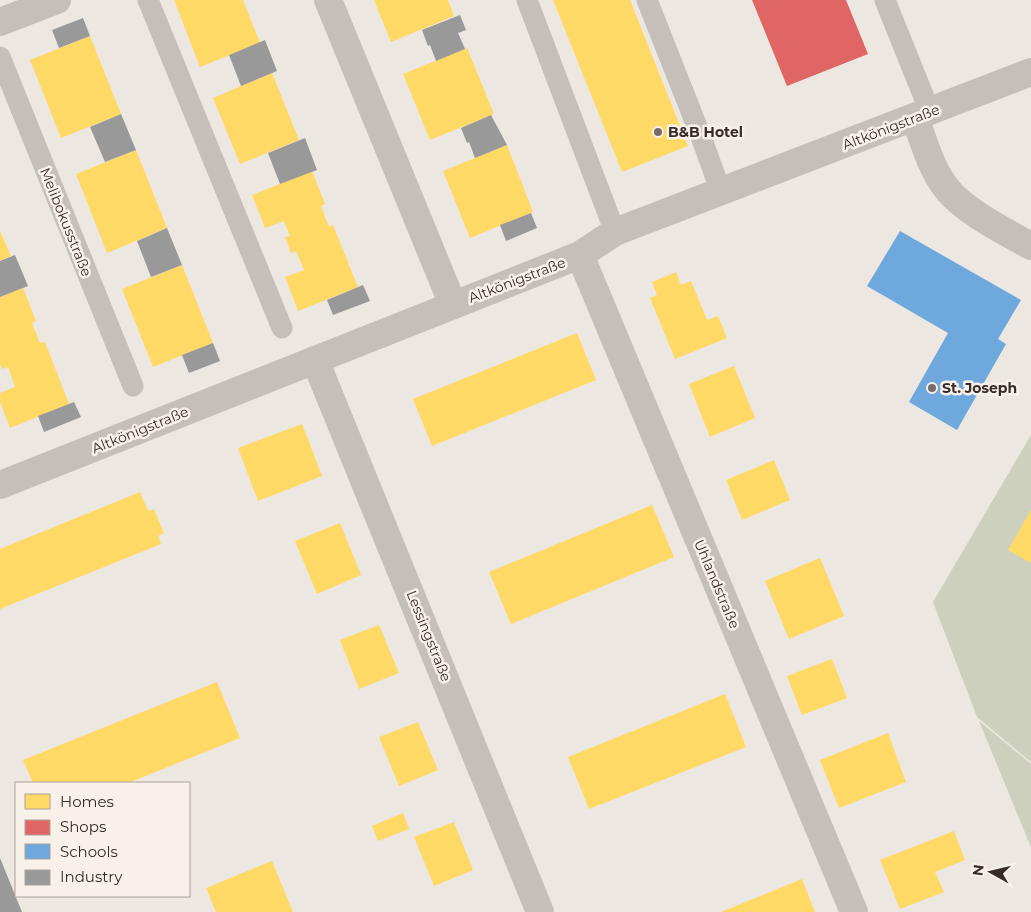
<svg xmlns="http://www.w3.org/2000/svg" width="1031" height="912" font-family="Montserrat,sans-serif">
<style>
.green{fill:#cdd0bc}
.homes{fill:#ffd966}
.shops{fill:#e06666}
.schools{fill:#6fa8dc}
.industry{fill:#999}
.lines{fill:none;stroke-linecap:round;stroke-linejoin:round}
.service{stroke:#c5bfba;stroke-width:21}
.minor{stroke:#c5bfba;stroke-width:28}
.poi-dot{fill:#756d69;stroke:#f8f1e9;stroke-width:2}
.labels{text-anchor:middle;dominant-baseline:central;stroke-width:5;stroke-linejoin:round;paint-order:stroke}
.street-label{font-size:14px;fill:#352c29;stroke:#f8f1e9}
.poi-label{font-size:14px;font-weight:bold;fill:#352c29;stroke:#f8f1e9;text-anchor:start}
</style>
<rect width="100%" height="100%" fill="#ece7e1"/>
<!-- green -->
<g class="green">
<polygon points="1031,435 1031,762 977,717 933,602"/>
<polygon points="979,721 1031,764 1031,847"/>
</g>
<!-- homes -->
<g class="homes">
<polygon points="174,0 243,0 260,43 200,67"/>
<polygon points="374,0 448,0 454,16 391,42"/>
<polygon points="553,0 630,0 688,146 622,172"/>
<polygon points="90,36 121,114 61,138 30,60"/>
<polygon points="467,48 494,114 430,140 403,74"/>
<polygon points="272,73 299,140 240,164 213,98"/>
<polygon points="507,145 533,212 470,238 443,171"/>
<polygon points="136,150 167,228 107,253 76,174"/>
<polygon points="312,171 325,204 321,206 329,227 333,225 358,287 298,311 285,277 304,270 296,251 291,253 285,237 290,236 284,221 265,228 252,195"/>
<polygon points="0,231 11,256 0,261"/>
<polygon points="182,265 213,343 153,367 122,289"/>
<polygon points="676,272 681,285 691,281 707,320 718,316 727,338 675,359 650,298 657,295 652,282"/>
<polygon points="23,288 36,321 32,323 40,343 45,342 69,404 10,428 0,402 0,393 15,387 8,367 2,369 0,364 0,297"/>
<polygon points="577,333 596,380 432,446 413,399"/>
<polygon points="734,366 755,418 710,437 689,384"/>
<polygon points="302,424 322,476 258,501 238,448"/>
<polygon points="774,460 790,500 742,520 726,480"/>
<polygon points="140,492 148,511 154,509 164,533 158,536 161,544 0,609 0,549"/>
<polygon points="652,505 674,557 511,624 489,572"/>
<polygon points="1031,510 1031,563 1008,550"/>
<polygon points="340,523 361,575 317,594 295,541"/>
<polygon points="820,558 844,616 789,639 765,581"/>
<polygon points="379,625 399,673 359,689 340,640"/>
<polygon points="832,659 847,698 802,715 787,676"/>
<polygon points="217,682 240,738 128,783 33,783 23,760"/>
<polygon points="725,694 746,747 589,809 568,757"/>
<polygon points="418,722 438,770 399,786 379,737"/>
<polygon points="888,733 906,782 839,808 820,760"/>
<polygon points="403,813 409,829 378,841 372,826"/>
<polygon points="454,822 473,870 434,886 414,837"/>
<polygon points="954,831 965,860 935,872 944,892 900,909 880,860"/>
<polygon points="272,861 293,912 216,912 206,888"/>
<polygon points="802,879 815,912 721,912"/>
</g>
<!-- shops -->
<polygon class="shops" points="752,0 846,0 868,54 787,86"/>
<!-- schools -->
<polygon class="schools" points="900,231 1021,300 998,339 1006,344 957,430 909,402 948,333 867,286"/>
<!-- industry -->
<g class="industry">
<polygon points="460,15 466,30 458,33 465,49 436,61 430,45 428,46 422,30"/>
<polygon points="83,18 90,36 59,48 52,30"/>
<polygon points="265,40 277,71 241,86 229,55"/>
<polygon points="121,114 136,150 105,162 90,127"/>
<polygon points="491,115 507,145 475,158 469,142 467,143 461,128"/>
<polygon points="305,138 317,170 280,184 268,153"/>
<polygon points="531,213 537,228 506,241 500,225"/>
<polygon points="167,228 182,265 151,277 137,241"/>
<polygon points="15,255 28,286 0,297 0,261"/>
<polygon points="363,285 370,301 333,315 327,300"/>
<polygon points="213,343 220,361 189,373 182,355"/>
<polygon points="74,402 81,417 44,432 38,416"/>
<polygon points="0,858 22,912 0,912"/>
</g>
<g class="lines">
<!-- service -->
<g class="service">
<polyline points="148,0 282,328"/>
<polyline points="527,0 615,232"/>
<polyline points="647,0 700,134 721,192"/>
<polyline points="885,0 930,112"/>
<polyline points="0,57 133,386"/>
</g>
<!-- minor -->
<g class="minor">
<polyline points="328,0 453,305"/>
<polyline points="0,22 57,0"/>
<path d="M915 118C924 142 931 169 947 189 964 211 1006 232 1031 246"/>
<polyline points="580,255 854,912"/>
<polyline points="315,360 540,912"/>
<polyline points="0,485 580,255 615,232 1031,72"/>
</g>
</g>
<!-- markers -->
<g class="poi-dot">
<circle cx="658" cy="132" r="5"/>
<circle cx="932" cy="388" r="5"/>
</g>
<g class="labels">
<!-- street labels -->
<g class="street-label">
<text transform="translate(891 127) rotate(-21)">Altkönigstraße</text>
<text transform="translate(66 222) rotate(68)">Melibokusstraße</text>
<text transform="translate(517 280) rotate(-21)">Altkönigstraße</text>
<text transform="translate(140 430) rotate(-22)">Altkönigstraße</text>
<text transform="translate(717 584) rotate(67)">Uhlandstraße</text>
<text transform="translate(429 636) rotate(68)">Lessingstraße</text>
</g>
<!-- poi labels -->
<g class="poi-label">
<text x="668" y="132">B&amp;B Hotel</text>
<text x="942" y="388">St. Joseph</text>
</g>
</g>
<!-- legend -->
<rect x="15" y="782" width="175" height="115" fill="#f8f1e9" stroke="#aaa29c"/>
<rect x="25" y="794" width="25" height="15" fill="#ffd966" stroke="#aaa29c"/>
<text x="60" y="807" font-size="15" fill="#352c29">Homes</text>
<rect x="25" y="820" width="25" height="15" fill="#e06666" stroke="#aaa29c"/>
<text x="60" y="832" font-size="15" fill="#352c29">Shops</text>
<rect x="25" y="844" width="25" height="15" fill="#6fa8dc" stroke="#aaa29c"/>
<text x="60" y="857" font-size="15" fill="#352c29">Schools</text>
<rect x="25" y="870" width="25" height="15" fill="#999999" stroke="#aaa29c"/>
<text x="60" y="882" font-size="15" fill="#352c29">Industry</text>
<!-- north arrow -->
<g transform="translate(991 872) rotate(278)" stroke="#f8f1e9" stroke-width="4" paint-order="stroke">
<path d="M0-4L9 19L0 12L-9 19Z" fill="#352c29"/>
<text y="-8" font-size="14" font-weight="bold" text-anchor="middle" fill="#352c29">N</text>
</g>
</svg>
